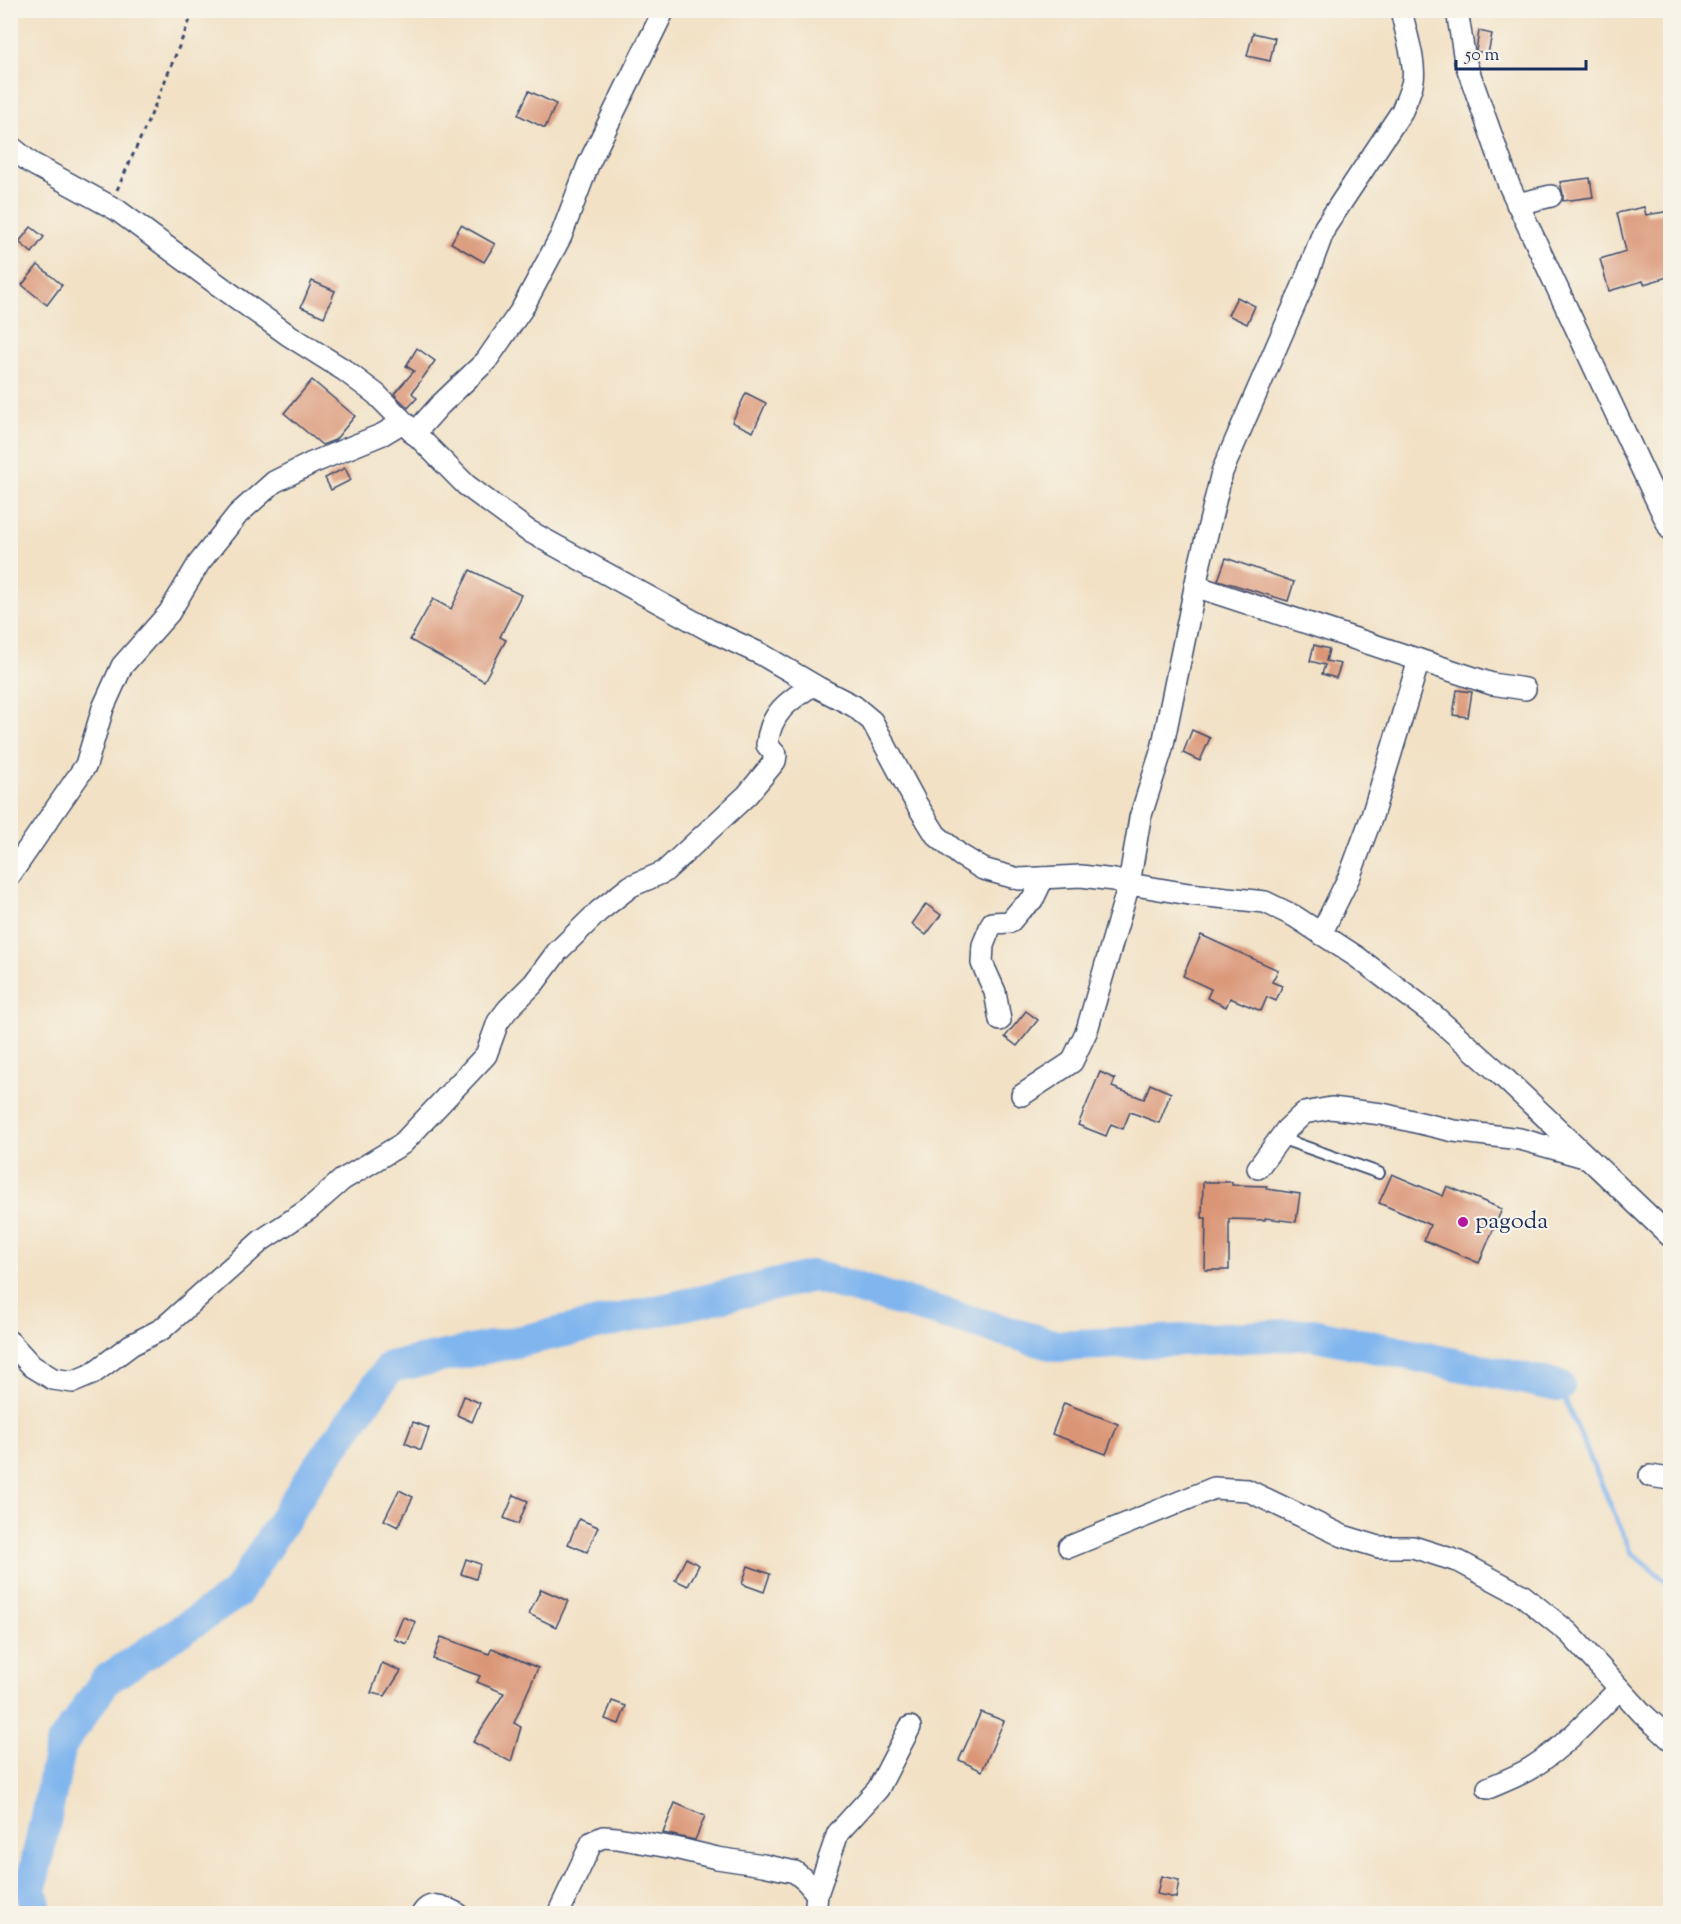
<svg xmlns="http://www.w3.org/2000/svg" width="1681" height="1924" font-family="'Sorts Mill Goudy',serif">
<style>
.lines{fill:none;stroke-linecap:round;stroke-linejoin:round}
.stream{stroke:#80b5ee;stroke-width:5}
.river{stroke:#80b5ee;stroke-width:32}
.building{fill:#da9576}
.lane-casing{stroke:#3b4a6d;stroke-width:14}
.street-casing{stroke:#3b4a6d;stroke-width:24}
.path{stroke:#3b4a6d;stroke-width:3;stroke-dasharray:4.5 4.5;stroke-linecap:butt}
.lane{stroke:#fff;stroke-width:10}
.street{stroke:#fff;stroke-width:21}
.poi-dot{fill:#b5179e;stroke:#f7f3e8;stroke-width:2}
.labels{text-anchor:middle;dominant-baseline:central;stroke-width:4.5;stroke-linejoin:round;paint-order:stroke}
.poi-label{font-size:24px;fill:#1b2f5e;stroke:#f7f3e8;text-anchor:start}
</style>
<rect width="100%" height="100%" fill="#f7f3e8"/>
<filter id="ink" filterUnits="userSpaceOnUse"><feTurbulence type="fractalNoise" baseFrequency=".0167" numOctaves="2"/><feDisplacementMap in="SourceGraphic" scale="12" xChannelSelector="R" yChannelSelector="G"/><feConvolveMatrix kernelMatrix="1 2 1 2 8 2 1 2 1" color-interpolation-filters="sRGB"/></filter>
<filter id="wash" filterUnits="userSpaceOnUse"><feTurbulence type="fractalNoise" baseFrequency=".008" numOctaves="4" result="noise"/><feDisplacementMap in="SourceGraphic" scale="24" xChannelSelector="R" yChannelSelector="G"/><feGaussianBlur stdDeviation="1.35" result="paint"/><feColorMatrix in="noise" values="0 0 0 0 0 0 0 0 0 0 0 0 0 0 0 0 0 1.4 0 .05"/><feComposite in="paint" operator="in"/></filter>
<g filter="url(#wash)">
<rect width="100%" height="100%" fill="#f2e1c5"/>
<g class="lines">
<!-- stream -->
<polyline class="stream" points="1559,1386 1631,1552 1670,1585"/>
<!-- river -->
<polyline class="river" points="37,1914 31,1888 61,1745 106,1680 236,1594 307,1483 390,1367 521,1341 814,1276 1057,1346 1312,1334 1559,1386"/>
</g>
<g id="blocks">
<!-- building -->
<g class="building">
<polygon points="1479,31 1492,34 1488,54 1476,51"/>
<polygon points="1253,33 1275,38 1270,61 1247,56"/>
<polygon points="529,91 556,104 545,128 518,115"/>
<polygon points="1590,178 1593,197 1563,201 1563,194 1560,182"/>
<polygon points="1644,207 1646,215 1671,211 1671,276 1644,284 1643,281 1609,291 1600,259 1626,251 1617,213"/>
<polygon points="461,225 495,244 484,262 451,243"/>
<polygon points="31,227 44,237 32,253 19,242"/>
<polygon points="38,265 62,285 47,305 22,285"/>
<polygon points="312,281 335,291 324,317 301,307"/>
<polygon points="1237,297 1255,306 1247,324 1228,315"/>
<polygon points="417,348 435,361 412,393 417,398 408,408 394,394 414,371 406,366"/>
<polygon points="312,380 355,416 335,440 322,445 284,413"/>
<polygon points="746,393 766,403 753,432 732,422"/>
<polygon points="345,468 351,480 331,490 325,478"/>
<polygon points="1226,558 1294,582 1288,601 1218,580"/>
<polygon points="470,570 521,595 500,637 506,640 484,681 410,640 433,599 451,609"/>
<polygon points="1314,645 1329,649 1326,661 1341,664 1336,678 1322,674 1325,665 1310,661"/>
<polygon points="1457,690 1472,692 1468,717 1453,715"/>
<polygon points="1192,730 1210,738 1200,761 1183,753"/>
<polygon points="926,904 941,915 926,935 912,924"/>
<polygon points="1201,935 1278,970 1272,982 1282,986 1276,1001 1267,997 1261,1011 1230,998 1226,1007 1207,998 1211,989 1183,976"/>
<polygon points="1026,1011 1038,1020 1017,1046 1005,1037"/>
<polygon points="1100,1072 1115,1079 1112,1087 1144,1099 1150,1084 1171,1093 1159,1123 1130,1112 1123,1129 1111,1124 1106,1136 1078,1125"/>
<polygon points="1392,1174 1443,1196 1447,1186 1502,1209 1479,1263 1424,1240 1430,1225 1379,1203"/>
<polygon points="1203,1182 1232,1182 1232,1185 1267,1186 1266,1189 1300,1194 1296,1222 1265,1218 1265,1220 1229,1219 1229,1270 1205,1270 1206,1218 1202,1218"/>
<polygon points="464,1396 480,1403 472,1422 457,1415"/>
<polygon points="1064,1403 1118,1424 1106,1454 1052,1434"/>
<polygon points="413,1422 429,1428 421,1450 405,1443"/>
<polygon points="399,1490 413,1497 398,1527 384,1520"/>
<polygon points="514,1495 528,1501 518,1524 504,1518"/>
<polygon points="579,1519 598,1527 587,1552 568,1544"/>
<polygon points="686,1558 699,1565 688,1586 675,1580"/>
<polygon points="466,1559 480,1564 476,1579 461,1574"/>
<polygon points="748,1566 770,1574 764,1592 742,1584"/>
<polygon points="541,1589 568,1601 556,1627 529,1614"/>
<polygon points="403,1617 416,1622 407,1644 394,1639"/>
<polygon points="441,1637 489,1654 492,1648 538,1668 514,1723 521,1727 511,1762 473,1742 504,1693 477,1682 480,1676 433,1659"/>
<polygon points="382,1663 401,1671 385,1696 371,1693"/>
<polygon points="612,1701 626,1706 619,1724 605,1719"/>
<polygon points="981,1712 1004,1721 982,1771 959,1760"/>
<polygon points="675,1803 705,1816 695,1840 663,1833"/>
<polygon points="1161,1876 1179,1880 1176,1898 1157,1894"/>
</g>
</g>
</g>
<g filter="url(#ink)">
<use href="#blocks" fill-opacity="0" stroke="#3b4a6d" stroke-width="1.5"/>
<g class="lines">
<defs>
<polyline id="lane" points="1280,1138 1379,1173"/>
<g id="street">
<polyline points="1457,10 1465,61 1509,185 1670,529"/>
<path d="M10 146 31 163 117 210 217 284 287 334 344 370 376 394 466 485 527 530 709 630 761 654 819 688 854 706 872 721 916 803 936 835 960 855 983 869 1019 879 1081 876 1114 880 1129 884 1140 818 1162 749 1200 563 1222 472 1305 281 1325 227 1402 111C1406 101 1411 91 1413 80 1416 62 1405 30 1401 10"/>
<polyline points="1517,204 1551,196"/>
<polyline points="414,434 440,405 486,361 522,309 561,236 588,165 664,10"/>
<polyline points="1195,586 1492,684 1525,689"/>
<polyline points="10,875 86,765 103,708 122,666 169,613 199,563 238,514 274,482 312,463 383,434 403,422"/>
<polyline points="1321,934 1350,875 1372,816 1419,660"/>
<polyline points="1000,1020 995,992 982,963 983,945 992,923 1010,922 1020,910 1033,899 1043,878"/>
<polyline points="1022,1095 1072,1062 1087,1030 1129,884 1189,894 1265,902 1294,916 1357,957 1431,1013 1498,1072 1670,1236"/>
<polyline points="1258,1168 1286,1130 1304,1113 1331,1108 1382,1114 1454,1131 1520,1139 1584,1157"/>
<path d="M10 1342 32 1366 53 1379 73 1382 92 1374 131 1345 162 1329 262 1240 309 1209 342 1180 402 1144 486 1055 498 1022 508 1009 534 983 557 952 599 911 631 886 664 872 747 795 775 761 776 755 767 745C770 713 788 701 813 685"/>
<polyline points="1650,1476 1670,1479"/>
<polyline points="1069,1547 1214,1488 1247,1490 1343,1536 1379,1547 1413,1547 1460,1562 1522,1595 1569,1633 1642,1713 1670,1739"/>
<path d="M1488 1788C1502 1782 1518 1776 1531 1768 1564 1747 1592 1717 1619 1689"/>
<path d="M422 1914C431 1899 446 1908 458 1914"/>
<polyline points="558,1914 592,1842 603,1837 617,1838 675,1848 717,1858 763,1865 795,1872 807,1882 817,1894"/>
<polyline points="815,1914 817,1894 838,1833 878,1789 910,1727"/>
</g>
</defs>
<!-- lane casing -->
<use href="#lane" class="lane-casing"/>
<!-- street casing -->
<use href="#street" class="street-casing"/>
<!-- path -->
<polyline class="path" points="117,190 151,115 194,10"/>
<!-- lane -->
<use href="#lane" class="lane"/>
<!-- street -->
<use href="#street" class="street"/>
</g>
</g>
<!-- markers -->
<circle class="poi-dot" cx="1463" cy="1222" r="6"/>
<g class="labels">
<!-- poi labels -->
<g class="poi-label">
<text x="1475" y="1222">pagoda</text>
</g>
</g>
<!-- margin -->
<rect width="1681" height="1924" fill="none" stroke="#f7f3e8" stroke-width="36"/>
<!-- scale -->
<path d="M1456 60v9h130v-9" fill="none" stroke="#1b2f5e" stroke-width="3"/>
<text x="1465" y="60" font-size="18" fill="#1b2f5e" stroke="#f7f3e8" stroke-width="4.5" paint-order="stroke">50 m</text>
</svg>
